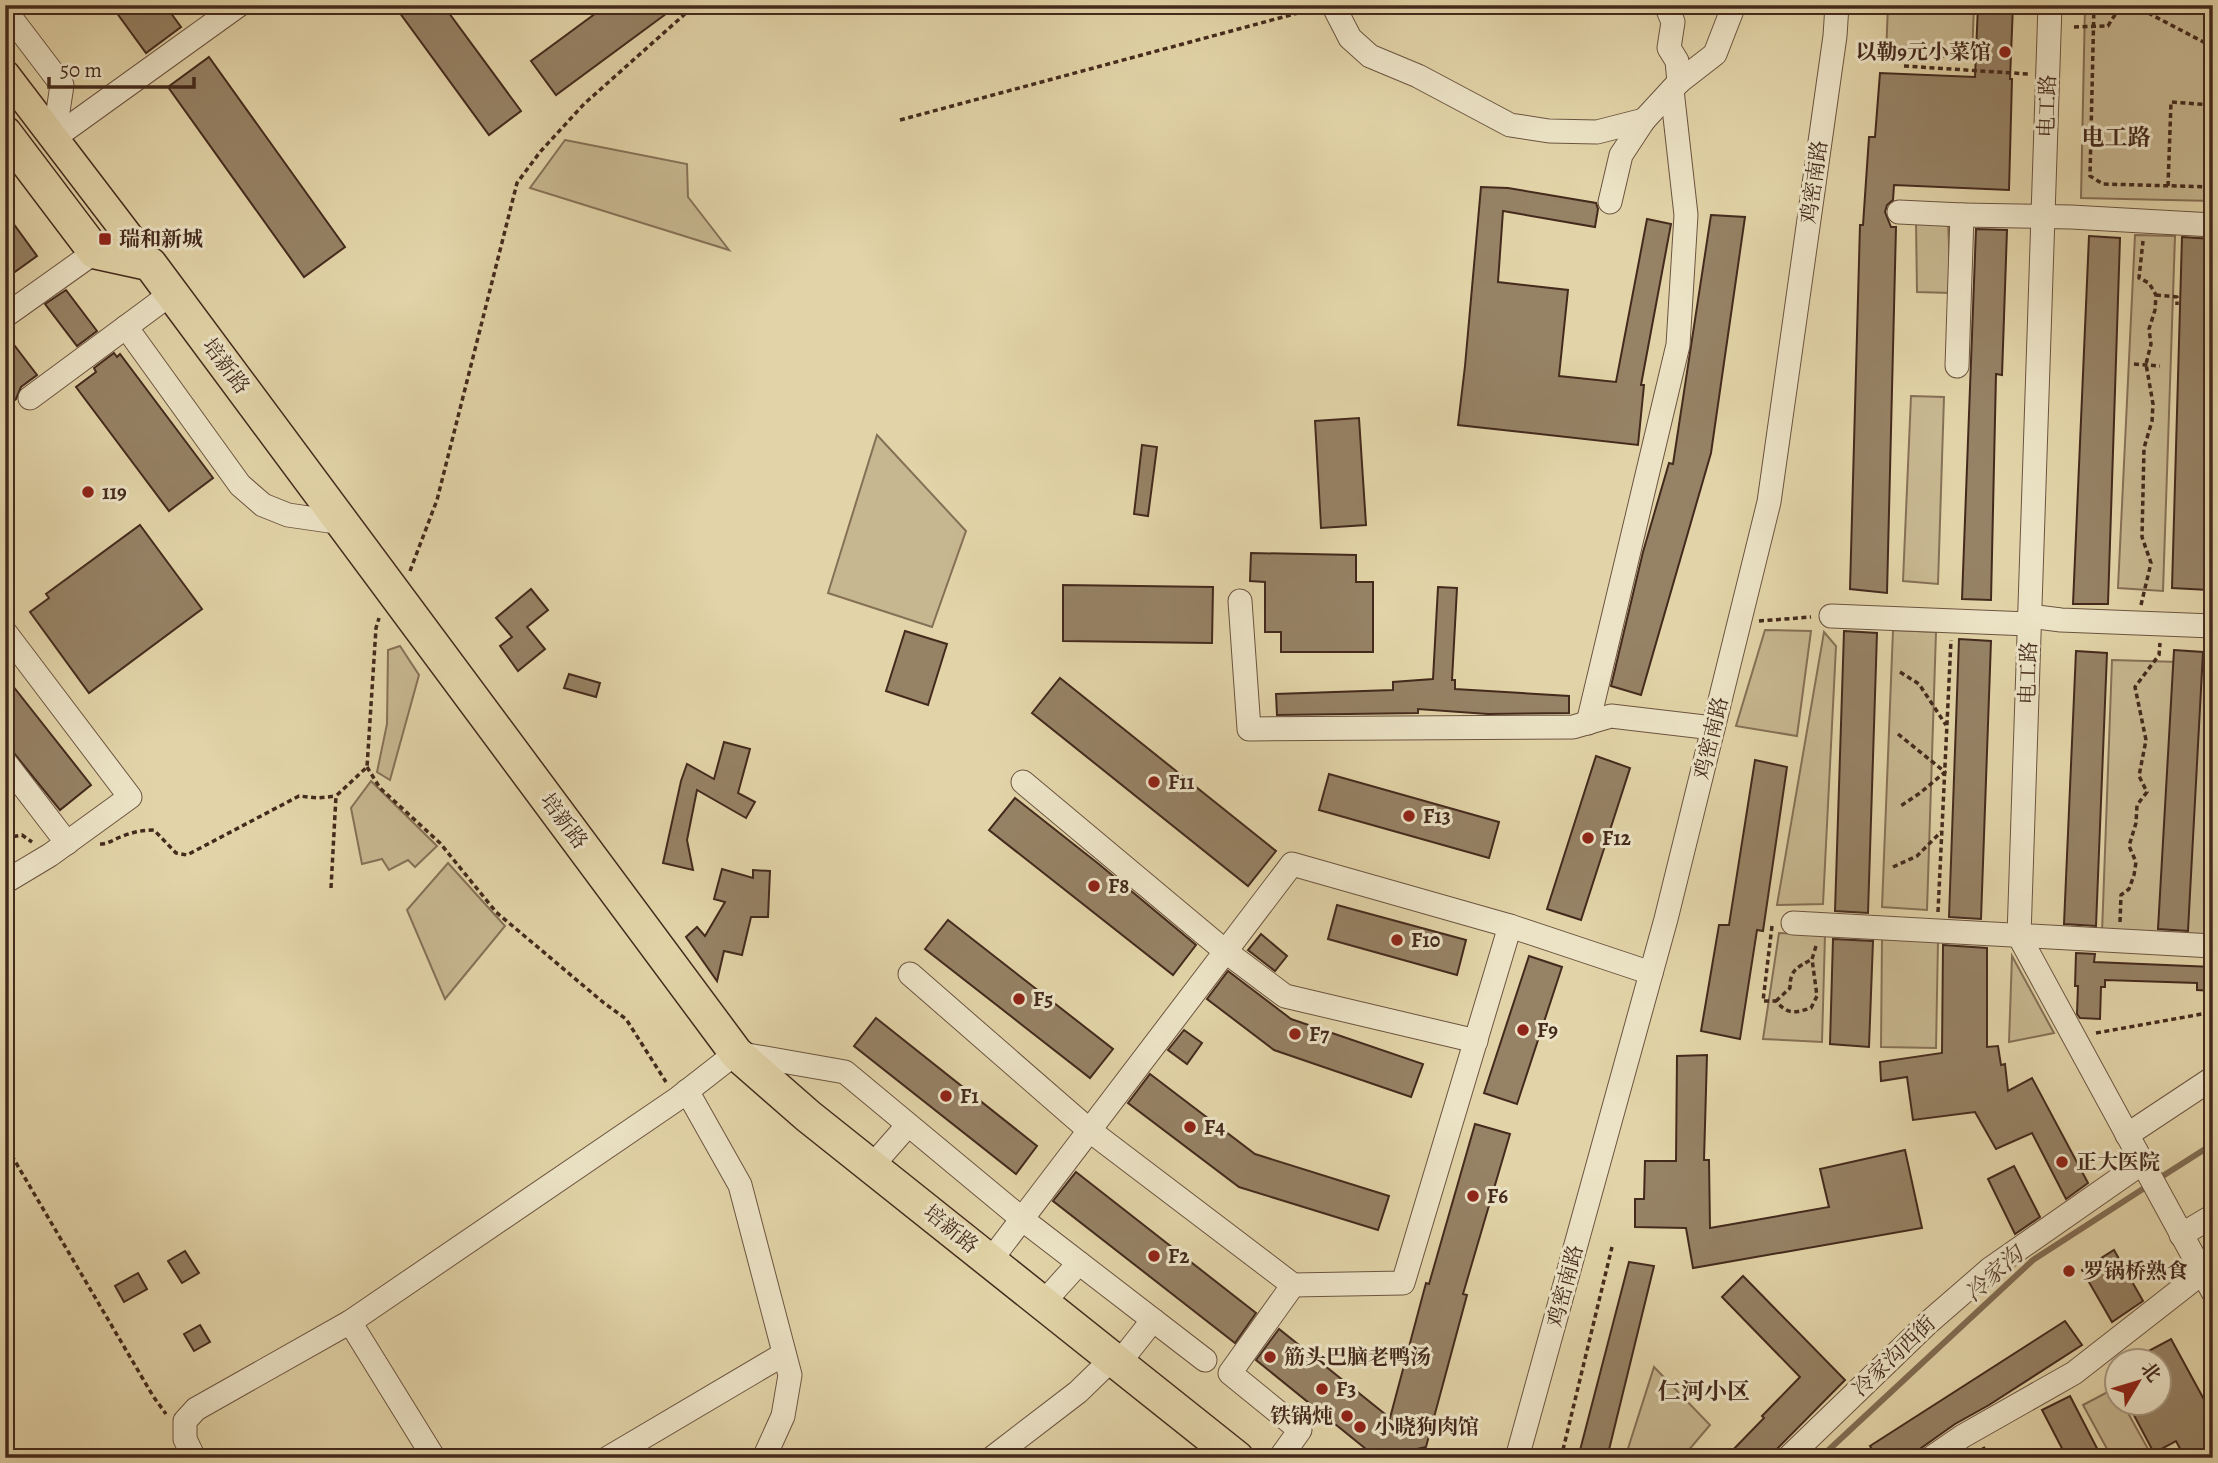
<svg xmlns="http://www.w3.org/2000/svg" width="2218" height="1463" font-family="Alegreya,'Noto Serif SC',serif">
<style>
.green{fill:#c7b790;stroke:#867056;stroke-width:2}
.lines{fill:none;stroke-linecap:round;stroke-linejoin:round}
.stream{stroke:#826d54;stroke-width:6}
.building{fill:#968265;stroke:#442a1d;stroke-width:2}
.minor-casing{stroke:#6c5440;stroke-width:25}
.major-casing{stroke:#442a1d;stroke-width:31}
.highway-casing{stroke:#442a1d;stroke-width:36}
.path{stroke:#442a1d;stroke-width:3.5;stroke-dasharray:5 3.5;stroke-linecap:butt}
.minor{stroke:#ece3c6;stroke-width:23}
.major{stroke:#e2d4a8;stroke-width:28}
.highway{stroke:#e2d4a8;stroke-width:33}
.poi-dot{fill:#8f2418;stroke:#ece3c6;stroke-width:2.5}
.labels{text-anchor:middle;dominant-baseline:central;stroke-width:6;stroke-linejoin:round;paint-order:stroke}
.poi-label{font-size:21px;font-weight:bold;fill:#442a1d;stroke:#ece3c6;text-anchor:start}
.street-label{font-size:21px;fill:#442a1d;stroke:#ece3c6}
.neighbourhood-label{font-size:23px;font-weight:bold;fill:#442a1d;stroke:#ece3c6}
.water-label{font-size:23px;font-style:italic;fill:#5e4634;stroke:#ece3c6}
</style>
<rect width="100%" height="100%" fill="#e2d4a8"/>
<filter id="stains"><feTurbulence type="fractalNoise" baseFrequency=".00286" numOctaves="4"/><feColorMatrix values="0 0 0 0 .2 0 0 0 0 .09 0 0 0 0 .02 0 0 0 .5 -.17"/></filter>
<radialGradient id="worn" r=".72"><stop offset=".6" stop-color="#630" stop-opacity="0"/><stop offset="1" stop-color="#630" stop-opacity=".3"/></radialGradient>
<!-- green -->
<g class="green">
<polygon points="1888,5 1974,5 1972,58 1886,55"/>
<polygon points="2085,5 2213,5 2213,201 2081,198"/>
<polygon points="565,140 687,164 688,197 729,250 530,188"/>
<polygon points="1916,221 1948,221 1951,293 1917,292"/>
<polygon points="2135,235 2175,236 2163,591 2118,588"/>
<polygon points="1911,396 1944,397 1938,584 1903,581"/>
<polygon points="877,435 966,531 932,627 828,593"/>
<polygon points="1765,630 1811,631 1797,736 1736,726"/>
<polygon points="1893,630 1936,632 1927,910 1882,907"/>
<polygon points="1824,632 1836,646 1823,904 1777,905"/>
<polygon points="400,646 419,675 390,780 377,772 387,724 388,650"/>
<polygon points="2112,660 2213,663 2213,937 2102,933"/>
<polygon points="371,781 437,846 415,867 408,860 389,870 382,859 362,864 351,808"/>
<polygon points="448,863 505,926 445,999 407,910"/>
<polygon points="1779,933 1825,935 1822,1042 1763,1039"/>
<polygon points="1882,939 1938,940 1936,1048 1881,1047"/>
<polygon points="2012,956 2054,1033 2009,1042"/>
<polygon points="1654,1367 1710,1425 1682,1458 1625,1458"/>
<polygon points="2115,1388 2116,1404 2123,1404 2153,1458 2112,1458 2083,1405"/>
</g>
<g class="lines">
<!-- stream -->
<g class="stream">
<polyline points="2158,1179 2213,1144"/>
<polyline points="1820,1458 2033,1260 2149,1185"/>
</g>
</g>
<!-- building -->
<g class="building">
<polygon points="111,5 165,5 181,27 146,53"/>
<polygon points="394,5 443,5 521,111 489,135"/>
<polygon points="607,5 678,5 556,95 531,61"/>
<polygon points="1978,5 2013,5 2010,79 2012,79 2009,190 1894,185 1893,200 1887,205 1885,212 1891,227 1896,227 1887,593 1850,589 1860,225 1863,225 1869,137 1875,137 1880,73 1975,77"/>
<polygon points="209,57 345,247 304,277 168,87"/>
<polygon points="1481,187 1508,188 1596,203 1598,209 1595,227 1503,211 1498,282 1568,290 1559,376 1616,382 1647,219 1671,224 1641,385 1644,385 1638,445 1458,425 1465,366"/>
<polygon points="5,212 37,256 5,279"/>
<polygon points="1711,215 1745,217 1711,453 1641,695 1611,686 1643,552 1669,463 1673,464"/>
<polygon points="1976,229 2007,230 2002,375 1996,374 1991,600 1962,599"/>
<polygon points="2089,236 2120,238 2108,604 2073,604"/>
<polygon points="2182,237 2213,239 2213,431 2208,590 2172,588"/>
<polygon points="66,290 97,331 77,346 45,304"/>
<polygon points="5,333 37,375 21,387 16,399 5,407"/>
<polygon points="114,353 117,357 120,354 213,478 169,511 76,387 96,372 94,368"/>
<polygon points="1359,418 1366,525 1321,528 1315,421"/>
<polygon points="1142,445 1157,447 1148,516 1134,514"/>
<polygon points="140,525 202,609 89,693 30,612 49,598 46,594"/>
<polygon points="1251,553 1356,555 1356,582 1373,582 1373,652 1281,652 1281,632 1265,632 1265,582 1250,581"/>
<polygon points="1063,585 1213,587 1212,643 1063,641"/>
<polygon points="1438,587 1457,588 1452,680 1455,680 1455,689 1569,696 1569,713 1488,714 1418,709 1418,713 1277,715 1276,694 1393,690 1393,682 1433,679"/>
<polygon points="531,589 548,610 527,627 545,649 518,671 500,646 512,637 496,618"/>
<polygon points="905,631 947,644 928,705 886,691"/>
<polygon points="1844,631 1877,633 1868,913 1835,911"/>
<polygon points="1959,639 1991,641 1981,919 1949,917"/>
<polygon points="2174,650 2203,652 2188,931 2158,929"/>
<polygon points="2076,651 2107,653 2096,926 2064,924"/>
<polygon points="569,674 600,683 596,697 564,688"/>
<polygon points="5,676 91,785 60,810 5,742"/>
<polygon points="1060,678 1276,851 1248,886 1032,713"/>
<polygon points="724,742 750,749 738,793 755,802 746,818 697,790 687,840 693,870 663,863 681,781 687,764 714,779"/>
<polygon points="1596,756 1630,768 1581,920 1547,909"/>
<polygon points="1755,760 1787,767 1763,931 1757,930 1740,1039 1701,1031 1719,925 1729,925"/>
<polygon points="1329,774 1499,822 1489,858 1319,810"/>
<polygon points="1015,798 1100,865 1196,945 1173,975 989,830"/>
<polygon points="722,869 753,878 753,870 770,871 768,917 751,917 742,955 724,951 717,981 686,937 697,927 705,936 725,902 714,899"/>
<polygon points="1337,905 1466,940 1457,975 1328,939"/>
<polygon points="948,920 1113,1049 1090,1078 925,949"/>
<polygon points="1261,934 1287,956 1275,971 1248,950"/>
<polygon points="1833,939 1873,941 1869,1047 1830,1044"/>
<polygon points="1943,945 1987,948 1987,1047 1998,1046 2001,1065 2005,1064 2008,1091 2032,1078 2088,1183 2066,1199 2032,1133 1996,1149 1975,1112 1913,1120 1907,1077 1881,1081 1880,1062 1942,1053"/>
<polygon points="2076,953 2095,954 2094,962 2213,967 2213,991 2197,990 2197,983 2105,980 2105,987 2101,987 2100,1019 2080,1018 2077,1014 2078,986 2075,986"/>
<polygon points="1529,956 1562,967 1517,1104 1484,1093"/>
<polygon points="1228,971 1291,1019 1423,1064 1411,1097 1274,1050 1207,999"/>
<polygon points="876,1018 1037,1146 1016,1174 854,1046"/>
<polygon points="1184,1030 1202,1043 1187,1064 1168,1050"/>
<polygon points="1707,1055 1704,1160 1709,1160 1710,1228 1829,1207 1820,1169 1905,1150 1922,1228 1693,1268 1686,1228 1635,1227 1635,1199 1644,1199 1645,1161 1676,1161 1677,1056"/>
<polygon points="1150,1074 1255,1154 1389,1196 1378,1230 1239,1187 1128,1103"/>
<polygon points="1475,1124 1510,1134 1463,1294 1467,1295 1426,1447 1377,1458 1256,1360 1279,1329 1390,1418 1426,1283 1429,1284"/>
<polygon points="2014,1166 2040,1217 2015,1234 1988,1179"/>
<polygon points="1076,1172 1256,1313 1235,1343 1053,1201"/>
<polygon points="2114,1250 2143,1301 2112,1322 2082,1270"/>
<polygon points="185,1251 199,1273 182,1283 168,1261"/>
<polygon points="1629,1262 1654,1266 1607,1458 1578,1458"/>
<polygon points="138,1273 147,1289 124,1302 115,1286"/>
<polygon points="1743,1276 1845,1380 1768,1458 1725,1458 1764,1418 1762,1416 1800,1377 1722,1297"/>
<polygon points="2065,1321 2082,1345 1989,1405 1955,1424 1907,1458 1877,1458 1870,1446"/>
<polygon points="200,1325 210,1342 194,1351 184,1334"/>
<polygon points="2171,1339 2213,1416 2213,1458 2185,1458 2176,1441 2154,1453 2128,1404 2159,1404 2159,1362 2128,1362"/>
<polygon points="2070,1396 2102,1458 2067,1458 2042,1410"/>
</g>
<g class="lines">
<defs>
<g id="minor">
<polyline points="1333,5 1350,38 1370,56 1418,76 1510,125 1549,131 1597,132 1644,120"/>
<polyline points="1666,5 1673,22 1669,48 1677,61 1679,82"/>
<polyline points="2050,5 2019,936 2213,1292"/>
<polyline points="5,10 62,85 54,138"/>
<polyline points="54,138 239,5"/>
<polyline points="1610,202 1621,155 1644,120 1679,82 1715,54 1734,5"/>
<polyline points="1899,212 1962,215"/>
<polyline points="5,316 95,252"/>
<polyline points="126,327 240,485 263,505 288,515 343,523"/>
<polyline points="1957,366 1962,215 2071,217 2213,225"/>
<polyline points="30,398 172,293"/>
<polyline points="1240,601 1249,729 1573,727 1611,716 1713,728"/>
<polyline points="1831,616 2029,624"/>
<polyline points="2029,616 2061,620 2213,626"/>
<polyline points="5,632 130,797 50,855 5,882"/>
<polyline points="1588,723 1678,345 1686,215 1672,90"/>
<polyline points="5,762 67,843"/>
<polyline points="1023,782 1225,951 1285,996 1476,1041"/>
<polyline points="1793,923 2213,946"/>
<polyline points="910,974 1089,1130 1293,1285 1403,1283 1510,926"/>
<polyline points="687,1091 740,1185 790,1375 783,1416 764,1458"/>
<polyline points="2127,1135 2213,1078"/>
<polyline points="872,1166 908,1125"/>
<polyline points="2181,1235 2213,1216"/>
<polyline points="990,1261 1292,864 1510,926 1651,973"/>
<polyline points="1043,1303 1079,1263"/>
<polyline points="350,1322 434,1458"/>
<polyline points="1119,1363 1153,1320"/>
<polyline points="194,1458 185,1439 185,1421 196,1409 350,1322 677,1099 736,1053 845,1072 1022,1219 1205,1360"/>
<polyline points="608,1458 784,1354"/>
<polyline points="992,1458 1078,1392 1113,1358"/>
<polyline points="1280,1458 1300,1430 1230,1373 1293,1285"/>
<polyline points="1517,1458 1666,919 1769,502 1835,36 1837,5"/>
<polyline points="1788,1458 1929,1322 1990,1269 2142,1163"/>
<polyline points="1931,1458 1963,1436 2074,1373 2202,1273"/>
</g>
<polyline id="major" points="5,74 150,264"/>
<polyline id="highway" points="5,133 95,252 150,264 736,1053 808,1116 1237,1458"/>
</defs>
<!-- minor casing -->
<use href="#minor" class="minor-casing"/>
<!-- major casing -->
<use href="#major" class="major-casing"/>
<!-- highway casing -->
<use href="#highway" class="highway-casing"/>
<!-- path -->
<g class="path">
<polyline points="2094,5 2090,176 2103,184 2213,187"/>
<polyline points="2133,5 2213,47"/>
<path d="M2074 27 2108 26C2114 15 2120 7 2132 5"/>
<polyline points="1904,66 2028,74"/>
<polyline points="900,120 1313,9"/>
<polyline points="2168,186 2171,102 2213,105"/>
<polyline points="2156,295 2177,297 2177,305"/>
<polyline points="2134,364 2160,366"/>
<polyline points="410,571 437,500 517,183 540,152 584,104 695,5"/>
<polyline points="2141,605 2151,563 2142,537 2144,448 2152,421 2153,404 2146,364 2151,344 2149,329 2155,310 2156,295 2149,283 2139,278 2143,241"/>
<polyline points="1759,621 1811,617"/>
<polyline points="1900,672 1919,684 1946,725"/>
<polyline points="1898,734 1945,772 1920,793 1899,807"/>
<polyline points="367,767 380,788 440,843 496,912 604,1003 626,1019 666,1082"/>
<polyline points="5,838 22,835 32,842"/>
<path d="M100 844C109 844 114 839 123 836 133 832 143 830 154 830L176 853 187 855 299 796 318 798 336 796"/>
<polyline points="1893,867 1917,856 1941,832"/>
<polyline points="331,888 336,796 367,767 376,628 379,618"/>
<polyline points="1938,912 1951,640"/>
<polyline points="2120,922 2121,895 2129,889 2134,875 2136,862 2129,846 2136,823 2137,805 2147,792 2139,776 2146,740 2135,687 2159,655 2160,643"/>
<path d="M1772 926 1763 1001H1776C1788 1015 1794 1013 1811 1008L1817 996 1812 959 1817 943"/>
<path d="M1776 1001 1790 988C1790 969 1797 968 1812 959"/>
<polyline points="2096,1033 2213,1012"/>
<polyline points="5,1150 12,1156 153,1396 166,1414"/>
<polyline points="1983,1447 1989,1458"/>
<polyline points="1561,1458 1612,1247"/>
</g>
<!-- minor -->
<use href="#minor" class="minor"/>
<!-- major -->
<use href="#major" class="major"/>
<!-- highway -->
<use href="#highway" class="highway"/>
</g>
<!-- markers -->
<g class="poi-dot">
<circle cx="2005" cy="52" r="7"/>
<rect x="98" y="232" width="14" height="14" rx="3.5"/>
<circle cx="88" cy="492" r="7"/>
<circle cx="1154" cy="782" r="7"/>
<circle cx="1409" cy="816" r="7"/>
<circle cx="1588" cy="838" r="7"/>
<circle cx="1094" cy="886" r="7"/>
<circle cx="1397" cy="940" r="7"/>
<circle cx="1019" cy="999" r="7"/>
<circle cx="1523" cy="1030" r="7"/>
<circle cx="1295" cy="1034" r="7"/>
<circle cx="946" cy="1096" r="7"/>
<circle cx="1190" cy="1127" r="7"/>
<circle cx="2062" cy="1162" r="7"/>
<circle cx="1473" cy="1196" r="7"/>
<circle cx="1154" cy="1256" r="7"/>
<circle cx="2069" cy="1271" r="7"/>
<circle cx="1270" cy="1357" r="7"/>
<circle cx="1322" cy="1389" r="7"/>
<circle cx="1347" cy="1416" r="7"/>
<circle cx="1360" cy="1427" r="7"/>
</g>
<g class="labels">
<!-- poi labels -->
<g class="poi-label">
<text x="1991" y="52" text-anchor="end">以勒9元小菜馆</text>
<text x="119" y="239">瑞和新城</text>
<text x="102" y="492">119</text>
<text x="1168" y="782">F11</text>
<text x="1423" y="816">F13</text>
<text x="1602" y="838">F12</text>
<text x="1108" y="886">F8</text>
<text x="1411" y="940">F10</text>
<text x="1033" y="999">F5</text>
<text x="1537" y="1030">F9</text>
<text x="1309" y="1034">F7</text>
<text x="960" y="1096">F1</text>
<text x="1204" y="1127">F4</text>
<text x="2076" y="1162">正大医院</text>
<text x="1487" y="1196">F6</text>
<text x="1168" y="1256">F2</text>
<text x="2083" y="1271">罗锅桥熟食</text>
<text x="1284" y="1357">筋头巴脑老鸭汤</text>
<text x="1336" y="1389">F3</text>
<text x="1333" y="1416" text-anchor="end">铁锅炖</text>
<text x="1374" y="1427">小晓狗肉馆</text>
</g>
<!-- street labels -->
<g class="street-label">
<text transform="translate(2047 106) rotate(-88)">电工路</text>
<text transform="translate(1814 182) rotate(-82)">鸡密南路</text>
<text transform="translate(226 366) rotate(53)">培新路</text>
<text transform="translate(2028 673) rotate(-88)">电工路</text>
<text transform="translate(1711 738) rotate(-76)">鸡密南路</text>
<text transform="translate(564 821) rotate(53)">培新路</text>
<text transform="translate(951 1229) rotate(39)">培新路</text>
<text transform="translate(1565 1286) rotate(-75)">鸡密南路</text>
<text transform="translate(1894 1356) rotate(-44)">冷家沟西街</text>
</g>
<!-- neighbourhood labels -->
<g class="neighbourhood-label">
<text x="2116" y="137">电工路</text>
<text x="1704" y="1391">仁河小区</text>
</g>
<!-- water labels -->
<g class="water-label">
<text transform="translate(1994 1274) rotate(-42)">冷家沟</text>
</g>
</g>
<!-- margin -->
<rect width="2218" height="1463" fill="none" stroke="#e2d4a8" stroke-width="28"/>
<rect x="7" y="7" width="2204" height="1449" fill="none" stroke="#442a1d" stroke-width="3.5"/>
<rect x="14" y="14" width="2190" height="1435" fill="none" stroke="#442a1d" stroke-width="2"/>
<!-- north arrow -->
<g transform="translate(2138 1382) rotate(52)"><circle r="33" fill="#ece3c6" stroke="#a99982" stroke-width="2"/>
<path d="M0-5L12 26L0 18L-12 26Z" fill="#8f2418"/>
<text y="-10" font-size="19" font-weight="bold" text-anchor="middle" fill="#442a1d">北</text>
</g>
<!-- scale -->
<path d="M49 77v10h145v-10" fill="none" stroke="#442a1d" stroke-width="3.5"/>
<text x="60" y="77" font-size="21" fill="#442a1d" stroke="#ece3c6" stroke-width="5" paint-order="stroke">50 m</text>
<rect width="100%" height="100%" filter="url(#stains)"/>
<rect width="100%" height="100%" fill="url(#worn)"/>
</svg>
